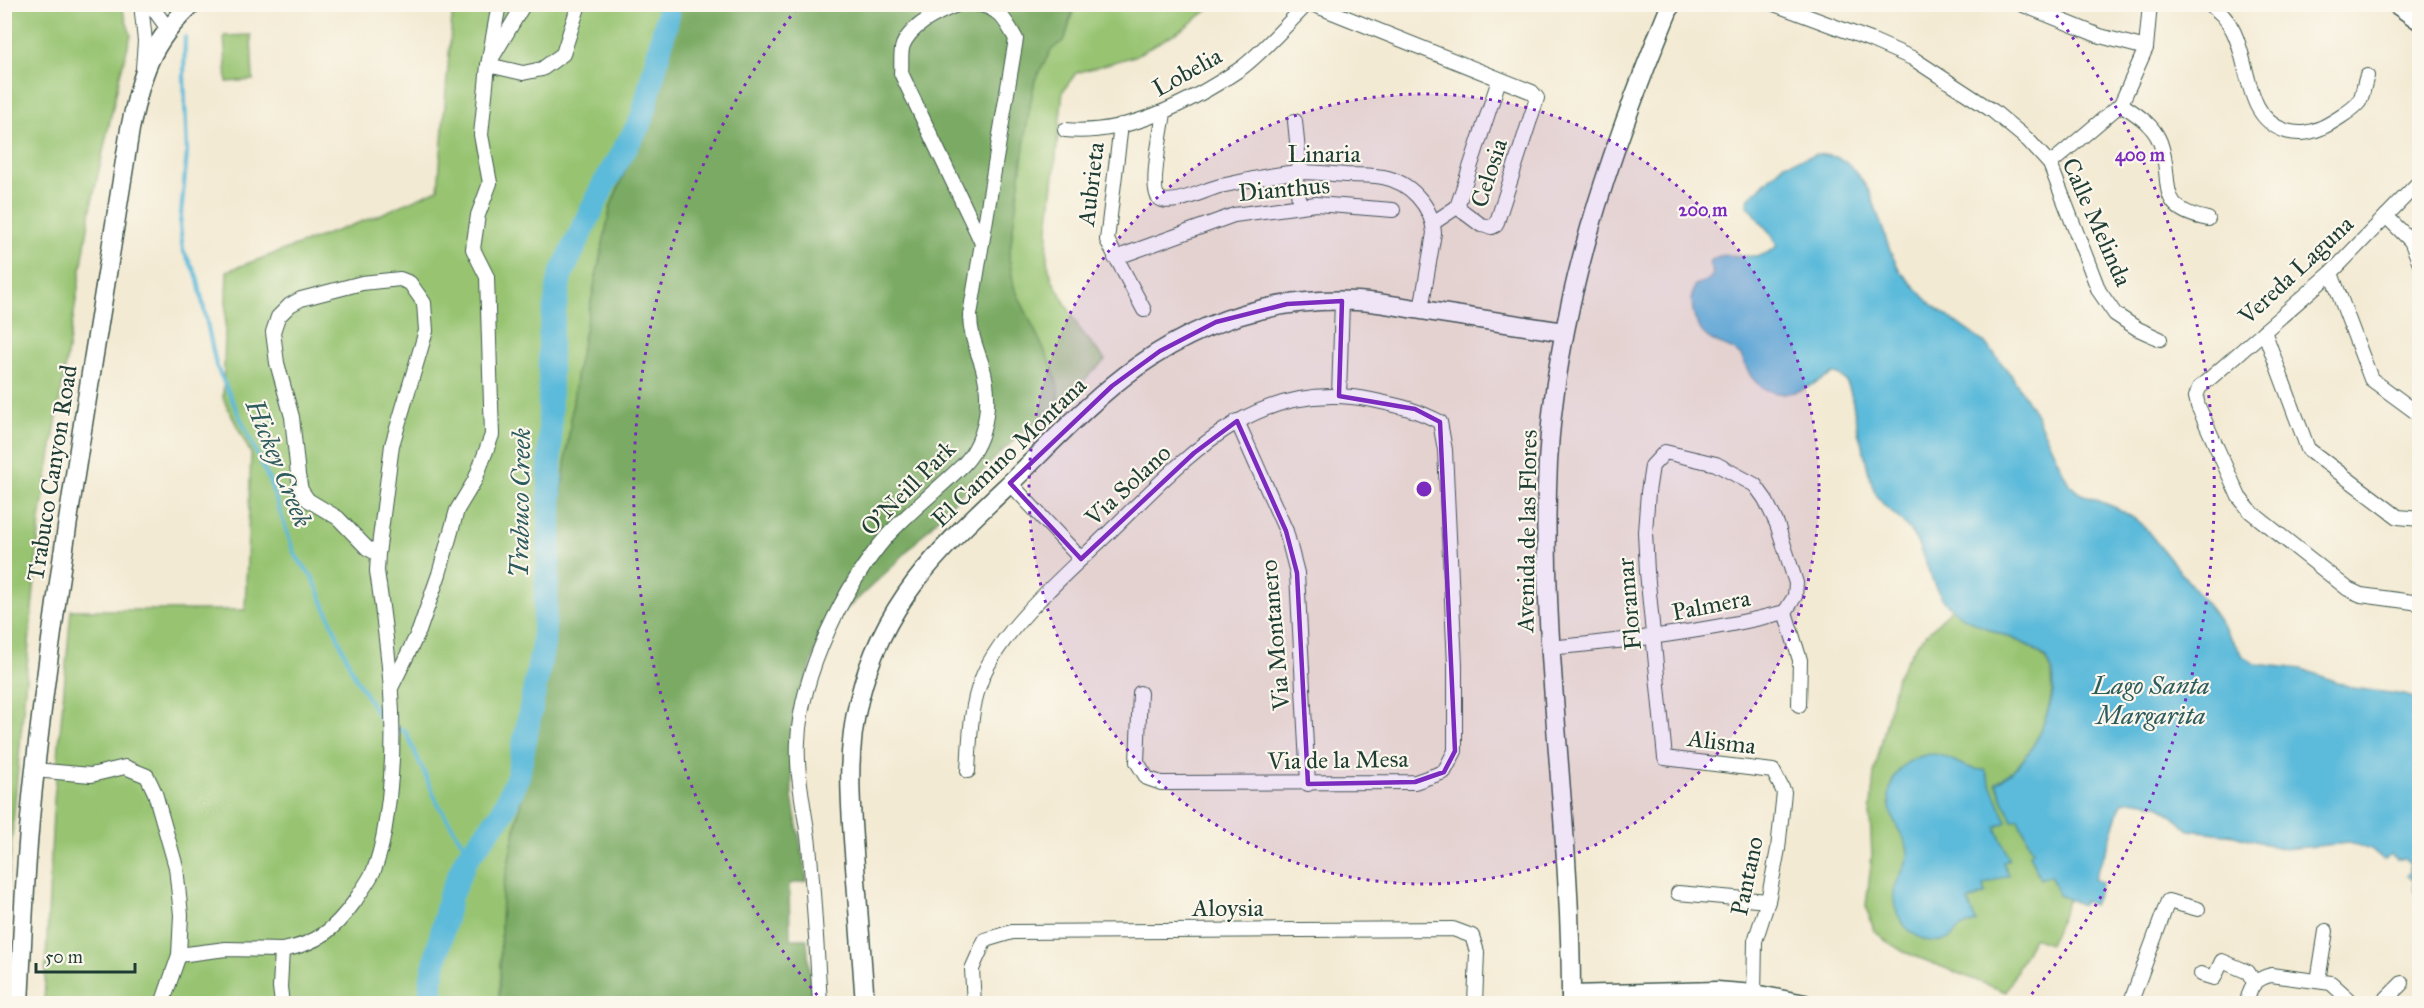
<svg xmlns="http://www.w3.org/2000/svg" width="2424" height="1008" font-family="'IM FELL Great Primer',serif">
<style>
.green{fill:#98c472;stroke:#5c8053;stroke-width:1.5}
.forest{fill:#7aaa64;stroke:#4c744c;stroke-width:1.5}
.water{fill:#5bbada;stroke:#3d7c87;stroke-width:1.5}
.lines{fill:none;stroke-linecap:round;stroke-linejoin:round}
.stream{stroke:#5bbada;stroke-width:4}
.river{stroke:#5bbada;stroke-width:24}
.street-casing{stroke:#3f574c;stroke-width:16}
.secondary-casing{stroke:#3f574c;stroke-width:21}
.street{stroke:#fff;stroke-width:14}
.secondary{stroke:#fff;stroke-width:18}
.marked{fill:none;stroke:#7b2cbf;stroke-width:4.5;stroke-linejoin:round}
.ring{fill:none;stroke:#7b2cbf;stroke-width:3;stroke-dasharray:3 6}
.labels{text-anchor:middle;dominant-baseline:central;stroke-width:4.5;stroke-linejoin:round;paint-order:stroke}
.street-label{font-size:24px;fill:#1f3d34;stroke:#fbf7ec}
.water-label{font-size:26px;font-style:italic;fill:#2e5c5e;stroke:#fbf7ec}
.centre{fill:#7b2cbf;stroke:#fbf7ec;stroke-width:3}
.ring-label{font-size:18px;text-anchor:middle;font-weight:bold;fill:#7b2cbf;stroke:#fbf7ec;stroke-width:4.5;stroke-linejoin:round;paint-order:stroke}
</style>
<rect width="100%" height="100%" fill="#fbf7ec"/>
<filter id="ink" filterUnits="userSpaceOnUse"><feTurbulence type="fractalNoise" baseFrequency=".0167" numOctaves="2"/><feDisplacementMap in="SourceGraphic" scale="12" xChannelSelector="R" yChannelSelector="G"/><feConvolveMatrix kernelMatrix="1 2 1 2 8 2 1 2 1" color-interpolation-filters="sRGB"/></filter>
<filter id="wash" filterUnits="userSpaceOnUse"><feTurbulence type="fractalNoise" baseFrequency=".008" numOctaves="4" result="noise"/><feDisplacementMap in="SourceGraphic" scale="24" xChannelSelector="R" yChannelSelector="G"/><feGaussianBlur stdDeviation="1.35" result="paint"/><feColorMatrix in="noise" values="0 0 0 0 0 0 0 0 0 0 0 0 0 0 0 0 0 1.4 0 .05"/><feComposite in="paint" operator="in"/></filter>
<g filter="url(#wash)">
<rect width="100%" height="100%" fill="#f3ead3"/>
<!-- green -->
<g class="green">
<polygon points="5,4 121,5 131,35 120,75 93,197 40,520 5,914"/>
<polygon points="453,5 681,5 671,30 646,123 611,205 577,369 560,506 545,681 502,894 499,1003 44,1004 53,812 71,610 245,610 251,454 223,398 227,271 377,216 438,189"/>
<polygon points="1080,5 1214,5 1184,28 1135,56 1076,73 1063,91 1048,230 1047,261 1052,279 1079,328 1105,360 1057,406 1058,387 1051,365 1014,287 1009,258 1028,116 1035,80 1051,50 1065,39 1074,8"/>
<polygon points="251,35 253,80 227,82 224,36"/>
<path d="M1952 608C2000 649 2077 631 2045 719 2035 747 2021 768 1996 783L2012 821 2018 818 2033 852 2029 854 2040 879 2050 875 2059 895 2069 899 2050 944 2033 938 2006 992 1904 952 1886 941 1874 930 1866 906 1872 856 1870 816 1874 774 1897 676 1918 643Z"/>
</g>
<!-- forest -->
<polygon class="forest" points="681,5 1080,5 1073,8 1065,39 1051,50 1035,80 1028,116 1009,258 1014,287 1051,364 1058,387 1058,403 1001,452 894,565 821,633 792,727 792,797 807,881 789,884 790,939 807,939 812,1003 499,1004 502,894 545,681 560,506 577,369 611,205 646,123 671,30"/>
<!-- water -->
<g class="water">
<path d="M1817 154 1836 157 1848 164 1857 173 1871 194 1890 251 1900 271 1931 304 1986 344 2012 376 2036 415 2069 484 2079 493 2119 509 2141 523 2213 612 2243 656 2255 664 2302 669 2353 688 2405 695 2419 700V896L2414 891V881L2407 875 2410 872V864L2404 859H2396L2391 854 2384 860 2371 849 2349 843 2284 849 2234 835 2189 830 2158 804 2131 800 2123 802 2120 807 2109 843 2094 879 2102 883 2093 905 2084 901 2082 905 2059 895 2050 875 2040 879 2029 854 2033 852 2018 819 2012 821 1996 783C2021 768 2035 747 2045 720 2050 705 2058 682 2051 667 2037 632 1959 635 1937 590 1927 571 1924 550 1911 532 1901 517 1882 508 1875 492 1867 475 1866 453 1859 435 1853 419 1855 373 1833 374 1815 383 1797 396 1777 393 1765 391 1753 382 1748 371 1745 366 1744 359 1740 355 1733 348 1723 346 1715 342 1694 332 1689 307 1694 286 1702 281 1709 284 1713 273L1709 263C1725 244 1753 268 1776 247 1777 235 1754 218 1747 204L1749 198 1785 164Z"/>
<path d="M1933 754C1952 756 1965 771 1985 770L2007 822 1996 827 2009 859 2003 862 2009 875 1983 885 1986 893 1968 901 1976 922C1970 924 1965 926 1959 929 1954 933 1952 939 1946 940 1918 948 1891 920 1894 892 1896 878 1907 868 1908 854 1908 840 1898 832 1894 820 1880 788 1898 757 1933 754Z"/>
</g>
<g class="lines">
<!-- stream -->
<g class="stream">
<polyline points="185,37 184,76 187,153 180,225 183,250 197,276 216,365 269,480 295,555 313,578 353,673 382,722 389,725"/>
<polyline points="396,728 406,732 438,804 463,844 466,859"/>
</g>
<!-- river -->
<polyline class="river" points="431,1004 431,981 450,896 466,859 501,815 518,776 543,645 550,533 550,337 560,277 603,186 642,119 668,15 668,4"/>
</g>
</g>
<g filter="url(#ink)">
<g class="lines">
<defs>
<g id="street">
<polyline points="141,4 145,41 143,68"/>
<polyline points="150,4 168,29"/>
<path d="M959 4C941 11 911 25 903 45 900 52 902 65 901 73L982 243"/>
<polyline points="1312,4 1532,92 1537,98 1496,225 1492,227 1481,225 1457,207 1433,223"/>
<polyline points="1774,4 1871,40 1912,58 1993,111 2028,140 2050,164 2099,291 2115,314 2138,329 2160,339"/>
<polyline points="2021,4 2100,36 2146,48"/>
<path d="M2208 4C2259 31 2232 114 2286 131 2299 135 2309 133 2321 128 2330 124 2353 110 2359 102 2363 96 2364 83 2367 76"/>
<polyline points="492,58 524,4"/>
<polyline points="488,65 523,73 542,69 563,54 579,4"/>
<path d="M2121 104C2136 114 2153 124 2160 142 2175 182 2152 208 2208 219"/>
<path d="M1164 113C1162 128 1149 189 1159 198 1171 208 1206 189 1220 186 1246 181 1275 173 1301 172 1316 172 1331 174 1346 175 1358 175 1371 175 1383 177 1410 182 1432 206 1434 233L1421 310"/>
<polyline points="1295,121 1300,172"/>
<polyline points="1121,125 1107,240 1144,310"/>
<path d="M1065 130C1126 136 1191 102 1240 69 1261 54 1288 23 1307 4"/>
<polyline points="2050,164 2121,104 2146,48 2150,4"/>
<polyline points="1295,173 1300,206"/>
<polyline points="2420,181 2331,273 2199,388 2196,397 2198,406 2239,497 2251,512 2348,589 2361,595 2420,603"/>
<polyline points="1457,207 1499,80"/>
<polyline points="2386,216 2411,241 2420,263"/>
<polyline points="1115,258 1234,215 1316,204 1393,210"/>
<polyline points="2331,273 2371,379 2420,415"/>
<polyline points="2264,331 2308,449 2398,517 2420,519"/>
<polyline points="1339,396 1342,301"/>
<polyline points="1237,421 1286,531 1297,573 1308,784"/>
<polyline points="1010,483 1081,559"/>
<polyline points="1785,612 1800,660 1799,705"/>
<path d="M1550 648C1629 640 1708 632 1785 612"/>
<polyline points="392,686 419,631 439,574 457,510 475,480 492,435 487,277 473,249 478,215 490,183 481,135 488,65 499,4"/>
<polyline points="34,770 91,775 125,767 147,776 155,793 176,867 181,915 179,955 162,1004"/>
<path d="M968 771C970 740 970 707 982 678 1000 632 1061 578 1097 544 1178 468 1247 375 1372 400 1400 406 1415 409 1440 422L1445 450 1455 665V751L1444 772 1415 782 1161 783 1147 778 1137 762 1140 693"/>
<polyline points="1678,893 1768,901"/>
<polyline points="179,955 226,949 282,950"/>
<polyline points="2201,974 2214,978 2222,961 2248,972 2254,982"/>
<polyline points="2318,981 2326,931"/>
<polyline points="1754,994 1755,941 1768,901 1778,849 1784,792 1773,771 1665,758 1647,572 1645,532 1648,492 1652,466 1665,452 1716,464 1755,485 1765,499 1777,524 1796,583 1795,596 1785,612"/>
<path d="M282 1004 280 987 282 950C317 944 334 930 355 901 361 891 369 881 374 870 383 847 386 822 389 798 398 722 388 647 377 571L378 554 392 445 426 331 424 303 410 283 400 279 362 283 301 299 290 305 278 317 273 332 277 363 292 417 298 475 301 490 308 500 338 518 367 548 378 554"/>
<path d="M820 1004C817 950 814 897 809 845 805 810 796 777 798 741 801 673 844 586 888 535 911 510 940 488 964 464 988 438 992 398 982 365 976 347 970 334 970 315L1016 39C1005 19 998 6 974 4"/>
<polyline points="974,1004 972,969 985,940 1012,932 1453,929 1472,936 1477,952 1475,1004"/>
<polyline points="2130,1004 2168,901 2198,909"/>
<path d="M2247 1004C2249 988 2254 979 2271 975L2331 983 2354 1004"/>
<polyline points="2381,1004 2402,983"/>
</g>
<g id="secondary">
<polyline points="2396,4 2420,21"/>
<polyline points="1571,995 1717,991 1754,994 1805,1004"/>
<path d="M19 1004C23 925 26 847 35 769 59 554 97 342 130 129 142 74 149 44 192 4"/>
<path d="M865 1004C862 958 858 912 855 866 851 810 845 755 859 700 882 604 937 552 1006 487 1049 446 1089 401 1138 366 1203 320 1277 297 1357 301 1381 302 1405 308 1428 311 1473 318 1519 325 1564 332"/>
<path d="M1571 1004C1572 823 1539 643 1548 462 1557 302 1610 151 1671 4"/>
</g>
</defs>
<!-- street casing -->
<use href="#street" class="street-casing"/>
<!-- secondary casing -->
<use href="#secondary" class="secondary-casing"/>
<!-- street -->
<use href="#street" class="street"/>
<!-- secondary -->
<use href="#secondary" class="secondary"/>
</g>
</g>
<!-- marked area -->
<path class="marked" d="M1342 301 1339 396 1415 409 1440 422 1455 751 1444 772 1415 782 1308 784 1297 573 1286 531 1237 421 1194 453 1081 559 1010 483 1112 386 1160 351 1216 322 1287 304Z"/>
<!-- distance rings -->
<circle cx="1424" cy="489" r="395" fill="#7b2cbf" fill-opacity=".12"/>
<g class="ring">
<circle cx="1424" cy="489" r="395"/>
<path d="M823 1002A790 790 0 0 1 797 8M2051 8A790 790 0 0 1 2025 1002"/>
</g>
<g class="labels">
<!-- street labels -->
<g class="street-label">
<text transform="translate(1187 72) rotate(-29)">Lobelia</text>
<text x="1324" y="154">Linaria</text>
<text transform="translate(1489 173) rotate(-72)">Celosia</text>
<text transform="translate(1091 184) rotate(-83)">Aubrieta</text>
<text transform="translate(1284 189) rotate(-5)">Dianthus</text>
<text transform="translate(2097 222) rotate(66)">Calle Melinda</text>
<text transform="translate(2296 270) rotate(-43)">Vereda Laguna</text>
<text transform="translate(1009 452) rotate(-44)">El Camino Montana</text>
<text transform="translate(52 473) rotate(-81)">Trabuco Canyon Road</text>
<text transform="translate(1128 485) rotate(-43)">Via Solano</text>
<text transform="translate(908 488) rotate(-45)">O'Neill Park</text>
<text transform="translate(1527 531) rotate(-89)">Avenida de las Flores</text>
<text transform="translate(1629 604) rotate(-95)">Floramar</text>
<text transform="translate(1711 605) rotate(-11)">Palmera</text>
<text transform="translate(1275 635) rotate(-95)">Via Montanero</text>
<text transform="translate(1722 742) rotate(7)">Alisma</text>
<text transform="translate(1338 760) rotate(-1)">Via de la Mesa</text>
<text transform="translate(1747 876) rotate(-78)">Pantano</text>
<text x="1228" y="908">Aloysia</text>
</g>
<!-- water labels -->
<g class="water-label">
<text transform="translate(279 463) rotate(68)">Hickey Creek</text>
<text transform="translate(520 503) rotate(-89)">Trabuco Creek</text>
<text x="2151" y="685">Lago Santa<tspan x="2151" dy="30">Margarita</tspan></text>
</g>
</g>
<circle cx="1424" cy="489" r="9" class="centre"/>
<g class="ring-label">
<text x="2140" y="161">400 m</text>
<text x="1703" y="216">200 m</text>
</g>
<!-- margin -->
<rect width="2424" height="1008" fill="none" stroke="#fbf7ec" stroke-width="24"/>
<!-- scale -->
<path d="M36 963v9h99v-9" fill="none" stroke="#1f3d34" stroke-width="3"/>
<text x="45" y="963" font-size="18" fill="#1f3d34" stroke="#fbf7ec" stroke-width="4.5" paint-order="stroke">50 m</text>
</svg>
